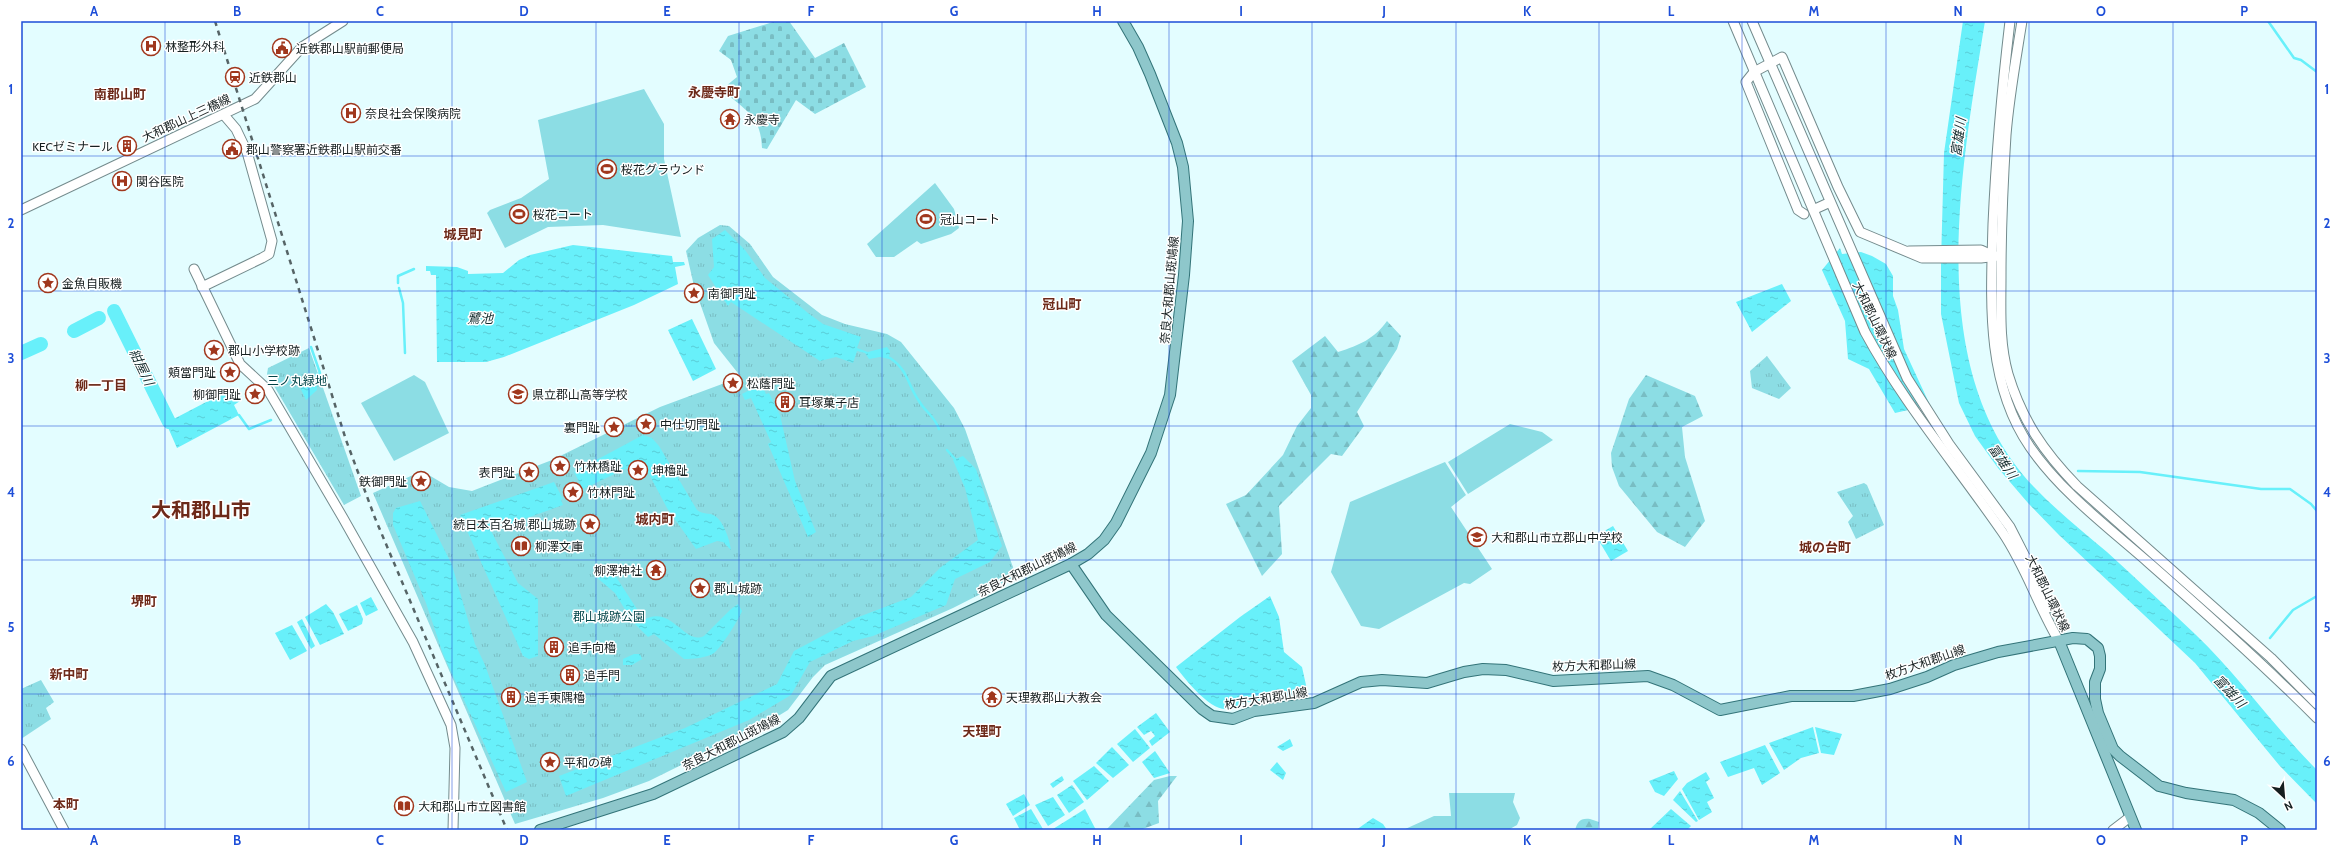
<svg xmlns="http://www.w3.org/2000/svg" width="2338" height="851" font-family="Cabin,'Noto Sans JP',sans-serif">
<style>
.green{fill:#8cdde4}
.forest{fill:url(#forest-firs)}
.cemetery{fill:url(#cemetery-stones)}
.park{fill:url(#park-tufts)}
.water{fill:url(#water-ripples)}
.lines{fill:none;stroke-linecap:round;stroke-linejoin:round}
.stream{stroke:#68f0fa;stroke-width:2.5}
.river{stroke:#68f0fa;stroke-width:14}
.secondary-casing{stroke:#748b8d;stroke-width:11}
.primary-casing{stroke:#337479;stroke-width:12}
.secondary{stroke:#fff;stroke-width:9}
.primary{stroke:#8ec7cb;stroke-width:10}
.rail{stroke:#566466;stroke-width:2.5;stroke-dasharray:5 5;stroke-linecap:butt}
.grid{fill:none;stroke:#1d4ed8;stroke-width:1;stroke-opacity:0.55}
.labels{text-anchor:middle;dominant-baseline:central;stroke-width:3;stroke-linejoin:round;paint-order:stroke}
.poi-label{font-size:12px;fill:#161f20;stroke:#fff;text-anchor:start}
.street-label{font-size:12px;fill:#161f20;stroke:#fff}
.park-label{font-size:12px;fill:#014448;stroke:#fff}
.neighbourhood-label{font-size:13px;font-weight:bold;fill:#6d2919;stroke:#fff}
.water-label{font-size:13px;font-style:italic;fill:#182f31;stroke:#fff}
.town-label{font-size:20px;font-weight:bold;fill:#6d2919;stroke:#fff}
.neatline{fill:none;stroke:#1d4ed8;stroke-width:1.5}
.grid-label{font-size:13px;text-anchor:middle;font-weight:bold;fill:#1d4ed8}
</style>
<defs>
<pattern id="forest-firs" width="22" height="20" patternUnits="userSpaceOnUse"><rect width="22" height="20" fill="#8cdde4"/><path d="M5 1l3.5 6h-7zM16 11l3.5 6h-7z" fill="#78bdc3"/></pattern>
<pattern id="cemetery-stones" width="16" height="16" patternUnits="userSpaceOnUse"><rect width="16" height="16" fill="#8cdde4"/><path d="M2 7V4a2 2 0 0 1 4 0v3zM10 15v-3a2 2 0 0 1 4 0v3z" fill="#78bdc3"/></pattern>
<pattern id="park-tufts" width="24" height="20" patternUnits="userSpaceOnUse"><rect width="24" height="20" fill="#8cdde4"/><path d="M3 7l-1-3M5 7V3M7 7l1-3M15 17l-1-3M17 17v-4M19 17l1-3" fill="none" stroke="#78bdc3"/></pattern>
<pattern id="water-ripples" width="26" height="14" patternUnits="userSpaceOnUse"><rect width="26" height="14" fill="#68f0fa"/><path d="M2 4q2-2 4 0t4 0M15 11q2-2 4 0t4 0" fill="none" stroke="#59cdd6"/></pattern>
</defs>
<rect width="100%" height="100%" fill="#e3fdff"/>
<!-- green -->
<g class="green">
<polygon points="644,89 664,124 664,159 681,237 603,225 548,227 505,248 487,213 490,210 521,198 549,179 538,120"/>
<polygon points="935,183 954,209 959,228 951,234 921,244 917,241 894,257 876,257 867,244"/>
<polygon points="414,375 425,382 449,433 394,461 361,403"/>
<polygon points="1510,424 1542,432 1553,440 1468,494 1448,462"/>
<polygon points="1445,462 1466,495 1451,507 1492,569 1470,584 1464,583 1379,629 1361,626 1331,572 1350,502"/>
<polygon points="1449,793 1515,793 1513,802 1520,818 1517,825 1508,830 1403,830 1434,816 1451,816"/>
</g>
<!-- forest -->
<g class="forest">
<path d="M1387 321 1401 336 1397 349 1357 412 1364 426 1342 456 1331 454 1279 506 1282 554 1262 576 1226 504 1246 495 1283 455 1297 426 1311 408V395L1292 361 1325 336 1338 352C1360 345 1374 339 1387 321Z"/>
<polygon points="1646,375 1695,396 1703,416 1682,427 1685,457 1705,521 1685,547 1657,532 1619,486 1612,467 1611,453 1629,399"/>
<polygon points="1170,776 1177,776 1158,801 1159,823 1140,830 1106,830 1154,780"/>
<path d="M1590 819 1599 822 1598 830H1575C1578 822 1579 818 1590 819Z"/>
</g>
<!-- cemetery -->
<path class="cemetery" d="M776 21H789L815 58 844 43 866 87 815 114 796 100 767 149 762 148C761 118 748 112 727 94L726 86 737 77 731 60 719 51 728 36Z"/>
<!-- park -->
<g class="park">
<polygon points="720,225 729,226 750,244 773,277 822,315 845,324 887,334 901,342 954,408 965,429 1016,576 953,608 825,665 813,677 788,710 770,721 649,781 603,798 515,824 373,493 422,471 449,487 472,491 552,460 660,407 741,377 714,343 694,286 686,251 698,238"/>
<polygon points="309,348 361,496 344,505 267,374 268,368"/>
<polygon points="1767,356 1791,388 1779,399 1752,388 1750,371"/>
<polygon points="1864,483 1867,485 1884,525 1856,539 1848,522 1853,516 1837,492"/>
<polygon points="41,680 54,702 46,708 51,719 21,739 21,689"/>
</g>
<!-- water -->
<g class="water">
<path d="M1963 21H1985C1962 166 1921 369 2034 487 2056 510 2082 531 2107 552 2137 579 2166 607 2195 634 2239 676 2274 727 2317 770V804L2279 765 2195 663 2058 534 2028 503 1998 468 1975 436 1959 403 1941 314V262L1944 153Z"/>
<polygon points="725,230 745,250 765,278 808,313 823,324 861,337 857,348 868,352 887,347 890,351 889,359 880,357 869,359 865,353 857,351 853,363 836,357 820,361 731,302 728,306 708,275 714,267 712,239"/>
<polygon points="573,245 672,256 673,262 684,262 685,265 675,267 678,284 634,305 504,357 486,362 437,362 436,275 431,275 430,271 426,271 426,266 457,267 468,271 468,274 503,273 519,260 530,255"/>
<polygon points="1840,248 1842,254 1861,252 1872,256 1886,264 1893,276 1893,296 1898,310 1904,349 1930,405 1895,413 1869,369 1848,359 1845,321 1822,270"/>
<polygon points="1782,284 1791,301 1752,332 1736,302"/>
<polygon points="692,319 716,369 693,381 668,330"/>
<polygon points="316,375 317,390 306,400 298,383"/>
<polygon points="761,384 766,394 769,393 780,415 795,481 816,532 808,537 768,444 771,442 751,398 745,400 742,394"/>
<polygon points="233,388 240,401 234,405 239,415 177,448 166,423"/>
<path d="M643 435 652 438 659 446 697 510C703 515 709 512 715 516 724 522 730 541 731 550L723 542 717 541 696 549 667 508 642 461 583 489 574 472Z"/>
<polygon points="963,456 976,469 1002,546 990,562 955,579 946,605 873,636 853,641 810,662 791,695 749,720 566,796 559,776 685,728 777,684 794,651 856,618 911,597 941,567 978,540 965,488 953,460"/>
<polygon points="554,482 563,499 561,500 563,505 491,531 518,583 538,599 538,656 529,659 523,656 460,515"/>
<polygon points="420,501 452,565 475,644 485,665 527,782 506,792 443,654 426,603 393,525 393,513 396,508"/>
<polygon points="1613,526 1628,551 1611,561 1596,536"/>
<path d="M609 566 644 620C672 604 684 646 704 636L731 609 738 604 742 611C739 619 721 648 714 653 707 658 692 659 684 659L654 634 648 637 632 621 615 593 595 576Z"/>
<path d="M1270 596 1279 617 1284 652 1302 667 1308 694C1290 699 1272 699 1253 701 1244 702 1236 708 1227 709 1210 711 1185 679 1176 667L1240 617Z"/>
<polygon points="371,597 378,610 366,616 360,603"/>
<polygon points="326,604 333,612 344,634 320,645 305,617"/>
<polygon points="357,605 363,619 362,624 348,631 339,614"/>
<polygon points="302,619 315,646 311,649 297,622"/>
<polygon points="292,625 307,651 290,660 275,633"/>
<polygon points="634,654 640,654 642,659 632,665 623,665 623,659"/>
<polygon points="1156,713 1170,732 1152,746 1149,741 1155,736 1151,731 1144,735 1137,727"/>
<polygon points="1813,727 1819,753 1801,758 1784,770 1769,743"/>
<polygon points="1815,727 1842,734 1834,755 1821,753"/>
<polygon points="1135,729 1150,748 1133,762 1117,744"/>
<polygon points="1290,739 1293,746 1283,751 1277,747"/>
<polygon points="1765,745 1780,773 1762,785 1754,768 1728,777 1720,762"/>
<polygon points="1112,747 1129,765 1113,778 1096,763"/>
<polygon points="1155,751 1170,773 1154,778 1142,762"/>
<polygon points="1277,762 1286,773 1283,780 1270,770"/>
<polygon points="1094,766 1109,781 1087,800 1073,781"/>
<polygon points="1674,771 1678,779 1664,796 1655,792 1649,781"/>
<polygon points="1706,772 1710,779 1706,782 1714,798 1707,802 1712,812 1699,820 1682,789 1687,783"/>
<polygon points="1062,776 1064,780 1053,788 1050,784"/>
<polygon points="1072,785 1084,802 1069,813 1057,795"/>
<polygon points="1680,791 1698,821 1696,822 1673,800"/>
<polygon points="1024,794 1030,805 1013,816 1006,804"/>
<polygon points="1053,797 1065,815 1048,826 1035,805"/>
<polygon points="1031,809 1043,829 1020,830 1014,818"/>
<polygon points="1085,809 1096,830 1054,830 1053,829"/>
<polygon points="1671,809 1691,826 1687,830 1649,830"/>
<polygon points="1373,818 1383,824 1387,830 1356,830"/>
</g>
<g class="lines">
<!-- stream -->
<g class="stream">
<polyline points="2268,21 2294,58 2301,60 2317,72"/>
<polyline points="398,283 398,276 414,269"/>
<polyline points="399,288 403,303 405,353"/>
<polyline points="311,347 320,373 316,375"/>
<path d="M890 358C909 371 907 384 919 401 926 413 934 415 939 429"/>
<polyline points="239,415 249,429 271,420"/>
<polyline points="947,450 955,459"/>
<polyline points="2078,471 2140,472 2261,489 2290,489 2311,504 2317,511"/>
<polyline points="2270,638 2293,610 2317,596"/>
</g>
<!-- river -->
<g class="river">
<polyline points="114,311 169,422"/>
<polyline points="74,331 99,318"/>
<polyline points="21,353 41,344"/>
</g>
<defs>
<g id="secondary">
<path d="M1733 21 1865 332C1904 404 1957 466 2003 533 2026 567 2038 606 2059 641"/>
<polyline points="1752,21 1907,378 1949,444 2010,527 2034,574 2048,608"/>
<path d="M2010 21C2002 89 1996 156 1993 224 1991 299 1985 381 2030 447 2061 492 2108 527 2149 563 2206 613 2263 664 2317 718"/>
<path d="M2022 21C2016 59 2009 97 2006 135 2003 182 2001 230 2001 277 2001 310 1999 342 2008 374 2022 420 2043 451 2077 486L2271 658 2317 704"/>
<polyline points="1815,209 1826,204"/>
<polyline points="21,210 255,99 302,47 343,21"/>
<polyline points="1804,214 1798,210 1746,82 1754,72 1782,57 1838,187 1860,232 1922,258 1981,258 1998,256"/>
<polyline points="1909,251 1981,250 1992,255"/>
<polyline points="194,269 240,364 268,390 343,518 413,642 451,725 455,748 453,830"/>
<polyline points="202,287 262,258 269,254 272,241 247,152 236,129 224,115"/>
<polyline points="21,749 64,830"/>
<polyline points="2113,830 2130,817"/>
</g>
<g id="primary">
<polyline points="1071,564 1106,615 1202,709 1212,716 1233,719 1254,711 1314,703 1361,682 1382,680 1427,683 1464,672 1483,669 1506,670 1553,681 1648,676 1673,685 1720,710 1791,696 1853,696 1890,689 1927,677 1954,665 1998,652 2073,638 2087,639 2098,648 2100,656 2100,669 2095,682 2095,699 2098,713 2113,749 2120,756 2159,786 2186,793 2234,800 2259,813 2280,830"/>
<polyline points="2059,641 2136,830"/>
<polyline points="540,830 653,794 783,732 799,718 831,676 1071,564 1088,554 1104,540 1116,523 1151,453 1170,395 1184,275 1188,221 1183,167 1177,143 1150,74 1138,47 1123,21"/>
</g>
</defs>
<!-- secondary casing -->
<use href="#secondary" class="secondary-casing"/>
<!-- primary casing -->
<use href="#primary" class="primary-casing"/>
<!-- secondary -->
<use href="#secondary" class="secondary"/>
<!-- primary -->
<use href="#primary" class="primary"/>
<!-- rail -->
<polyline class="rail" points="215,21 346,440 375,518 507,830"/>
</g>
<!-- grid -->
<path class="grid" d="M165 21V830M309 21V830M452 21V830M596 21V830M739 21V830M882 21V830M1026 21V830M1169 21V830M1312 21V830M1456 21V830M1599 21V830M1742 21V830M1886 21V830M2029 21V830M2173 21V830M21 156H2317M21 291H2317M21 426H2317M21 560H2317M21 694H2317"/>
<!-- icons -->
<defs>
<symbol id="hospital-ring" viewBox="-11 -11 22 22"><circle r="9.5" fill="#fff" stroke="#a0371d" stroke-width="1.5"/><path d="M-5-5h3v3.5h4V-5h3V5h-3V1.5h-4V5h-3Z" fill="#a0371d"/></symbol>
<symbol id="civic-ring" viewBox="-11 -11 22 22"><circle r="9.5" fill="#fff" stroke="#a0371d" stroke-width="1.5"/><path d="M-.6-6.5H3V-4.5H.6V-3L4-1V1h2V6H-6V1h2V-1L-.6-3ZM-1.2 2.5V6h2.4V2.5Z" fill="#a0371d"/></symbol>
<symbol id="station-ring" viewBox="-11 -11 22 22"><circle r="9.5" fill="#fff" stroke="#a0371d" stroke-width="1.5"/><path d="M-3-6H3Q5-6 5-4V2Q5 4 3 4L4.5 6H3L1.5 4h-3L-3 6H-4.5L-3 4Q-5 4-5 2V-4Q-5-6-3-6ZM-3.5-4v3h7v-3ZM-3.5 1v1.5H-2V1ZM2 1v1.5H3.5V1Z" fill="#a0371d"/></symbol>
<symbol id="temple-ring" viewBox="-11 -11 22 22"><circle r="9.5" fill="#fff" stroke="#a0371d" stroke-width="1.5"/><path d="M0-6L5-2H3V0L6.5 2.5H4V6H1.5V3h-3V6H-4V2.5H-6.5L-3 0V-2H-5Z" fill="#a0371d"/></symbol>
<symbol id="building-ring" viewBox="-11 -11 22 22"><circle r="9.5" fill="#fff" stroke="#a0371d" stroke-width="1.5"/><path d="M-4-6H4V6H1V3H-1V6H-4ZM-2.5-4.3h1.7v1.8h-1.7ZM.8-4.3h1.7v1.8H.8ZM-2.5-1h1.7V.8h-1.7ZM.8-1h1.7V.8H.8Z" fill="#a0371d"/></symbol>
<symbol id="stadium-ring" viewBox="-11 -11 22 22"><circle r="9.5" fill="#fff" stroke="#a0371d" stroke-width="1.5"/><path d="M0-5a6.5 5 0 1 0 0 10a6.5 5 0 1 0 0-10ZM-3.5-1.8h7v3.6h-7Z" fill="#a0371d"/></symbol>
<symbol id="sight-ring" viewBox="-11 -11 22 22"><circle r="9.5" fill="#fff" stroke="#a0371d" stroke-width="1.5"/><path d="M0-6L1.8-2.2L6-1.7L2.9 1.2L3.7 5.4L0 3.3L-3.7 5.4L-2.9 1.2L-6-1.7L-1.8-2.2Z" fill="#a0371d"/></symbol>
<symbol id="school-ring" viewBox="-11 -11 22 22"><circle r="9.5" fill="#fff" stroke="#a0371d" stroke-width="1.5"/><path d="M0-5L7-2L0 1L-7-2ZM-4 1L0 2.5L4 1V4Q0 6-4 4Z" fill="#a0371d"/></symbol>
<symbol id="library-ring" viewBox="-11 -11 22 22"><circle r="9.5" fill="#fff" stroke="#a0371d" stroke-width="1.5"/><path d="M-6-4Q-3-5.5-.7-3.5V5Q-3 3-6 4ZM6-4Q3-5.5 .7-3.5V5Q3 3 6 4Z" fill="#a0371d"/></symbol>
</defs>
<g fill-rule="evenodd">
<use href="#hospital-ring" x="140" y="35" width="22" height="22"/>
<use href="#civic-ring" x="271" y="37" width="22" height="22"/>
<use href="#station-ring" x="224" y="66" width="22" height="22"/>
<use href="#hospital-ring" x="340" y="102" width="22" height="22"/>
<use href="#temple-ring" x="719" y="108" width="22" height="22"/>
<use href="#building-ring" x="116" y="135" width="22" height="22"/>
<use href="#civic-ring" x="221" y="138" width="22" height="22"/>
<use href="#stadium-ring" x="596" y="158" width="22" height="22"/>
<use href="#hospital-ring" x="111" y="170" width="22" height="22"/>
<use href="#stadium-ring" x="508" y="203" width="22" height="22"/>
<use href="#stadium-ring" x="915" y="208" width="22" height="22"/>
<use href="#sight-ring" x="37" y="272" width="22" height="22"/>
<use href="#sight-ring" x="683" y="282" width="22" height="22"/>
<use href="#sight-ring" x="203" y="339" width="22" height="22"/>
<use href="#sight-ring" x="219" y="361" width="22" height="22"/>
<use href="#sight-ring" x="722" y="372" width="22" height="22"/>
<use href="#sight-ring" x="244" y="383" width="22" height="22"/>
<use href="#school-ring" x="507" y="383" width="22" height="22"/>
<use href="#building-ring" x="774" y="391" width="22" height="22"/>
<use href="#sight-ring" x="635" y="413" width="22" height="22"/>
<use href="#sight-ring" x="603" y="416" width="22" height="22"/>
<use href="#sight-ring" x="549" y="455" width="22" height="22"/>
<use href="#sight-ring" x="627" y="459" width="22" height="22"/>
<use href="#sight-ring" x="518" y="461" width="22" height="22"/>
<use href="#sight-ring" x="410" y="470" width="22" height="22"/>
<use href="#sight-ring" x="562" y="481" width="22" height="22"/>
<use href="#sight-ring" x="579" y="513" width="22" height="22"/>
<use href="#school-ring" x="1466" y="526" width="22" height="22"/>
<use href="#library-ring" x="510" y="535" width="22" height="22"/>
<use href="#temple-ring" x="645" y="559" width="22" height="22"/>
<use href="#sight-ring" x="689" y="577" width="22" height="22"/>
<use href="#building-ring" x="543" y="636" width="22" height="22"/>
<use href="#building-ring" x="559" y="664" width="22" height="22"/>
<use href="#building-ring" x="500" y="686" width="22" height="22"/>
<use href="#temple-ring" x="981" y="686" width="22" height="22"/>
<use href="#sight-ring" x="539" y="751" width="22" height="22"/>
<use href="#library-ring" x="393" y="795" width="22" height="22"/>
</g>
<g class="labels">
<!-- poi labels -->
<g class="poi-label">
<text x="165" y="46">林整形外科</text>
<text x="296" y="48">近鉄郡山駅前郵便局</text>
<text x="249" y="77">近鉄郡山</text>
<text x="365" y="113">奈良社会保険病院</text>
<text x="744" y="119">永慶寺</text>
<text x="113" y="146" text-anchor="end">KECゼミナール</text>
<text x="246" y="149">郡山警察署近鉄郡山駅前交番</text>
<text x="621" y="169">桜花グラウンド</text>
<text x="136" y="181">関谷医院</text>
<text x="533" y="214">桜花コート</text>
<text x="940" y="219">冠山コート</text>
<text x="62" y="283">金魚自販機</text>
<text x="708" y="293">南御門趾</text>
<text x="228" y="350">郡山小学校跡</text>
<text x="216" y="372" text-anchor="end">頬當門趾</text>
<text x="747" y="383">松蔭門趾</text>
<text x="241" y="394" text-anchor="end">柳御門趾</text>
<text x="532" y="394">県立郡山高等学校</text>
<text x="799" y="402">耳塚菓子店</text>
<text x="660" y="424">中仕切門趾</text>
<text x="600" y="427" text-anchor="end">裏門趾</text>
<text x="574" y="466">竹林橋趾</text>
<text x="652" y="470">坤櫓趾</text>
<text x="515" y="472" text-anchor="end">表門趾</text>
<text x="407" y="481" text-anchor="end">鉄御門趾</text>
<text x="587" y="492">竹林門趾</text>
<text x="576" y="524" text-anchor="end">続日本百名城 郡山城跡</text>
<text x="1491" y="537">大和郡山市立郡山中学校</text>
<text x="535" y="546">柳澤文庫</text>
<text x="642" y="570" text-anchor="end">柳澤神社</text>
<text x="714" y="588">郡山城跡</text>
<text x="568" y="647">追手向櫓</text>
<text x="584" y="675">追手門</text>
<text x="525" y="697">追手東隅櫓</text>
<text x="1006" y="697">天理教郡山大教会</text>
<text x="564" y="762">平和の碑</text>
<text x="418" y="806">大和郡山市立図書館</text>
</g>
<!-- street labels -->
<g class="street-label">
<text transform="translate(186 118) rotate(-25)">大和郡山上三橋線</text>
<text transform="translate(1169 290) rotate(-85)">奈良大和郡山斑鳩線</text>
<text transform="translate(1875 320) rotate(64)">大和郡山環状線</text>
<text transform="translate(1027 569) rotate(-26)">奈良大和郡山斑鳩線</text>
<text transform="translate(2048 593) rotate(64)">大和郡山環状線</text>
<text transform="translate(1925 662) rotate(-19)">枚方大和郡山線</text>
<text transform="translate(1594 665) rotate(-2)">枚方大和郡山線</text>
<text transform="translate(1266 698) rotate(-9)">枚方大和郡山線</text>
<text transform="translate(731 742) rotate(-27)">奈良大和郡山斑鳩線</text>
</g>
<!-- park labels -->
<g class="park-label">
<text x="297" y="380">三ノ丸緑地</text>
<text x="609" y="616">郡山城跡公園</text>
</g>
<!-- neighbourhood labels -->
<g class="neighbourhood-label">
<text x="714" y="92">永慶寺町</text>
<text x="120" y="94">南郡山町</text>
<text x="463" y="234">城見町</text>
<text x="1062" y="304">冠山町</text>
<text x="101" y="385">柳一丁目</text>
<text x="655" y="519">城内町</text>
<text x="1825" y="547">城の台町</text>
<text x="144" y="601">堺町</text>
<text x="69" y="674">新中町</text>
<text x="982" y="731">天理町</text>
<text x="66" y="804">本町</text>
</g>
<!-- water labels -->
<g class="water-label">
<text transform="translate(1958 137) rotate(-82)">富雄川</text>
<text x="480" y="318">鷺池</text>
<text transform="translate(142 367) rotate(64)">紺屋川</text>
<text transform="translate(2003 461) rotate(55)">富雄川</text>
<text transform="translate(2230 691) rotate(47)">富雄川</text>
</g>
<!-- town labels -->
<g class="town-label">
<text x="201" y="510">大和郡山市</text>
</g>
</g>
<!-- border -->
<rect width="2338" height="851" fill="none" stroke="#ffffff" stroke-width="44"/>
<!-- north arrow -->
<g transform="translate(2284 797) rotate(154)" stroke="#ffffff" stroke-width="3" paint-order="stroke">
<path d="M0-3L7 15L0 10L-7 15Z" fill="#161f20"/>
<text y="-6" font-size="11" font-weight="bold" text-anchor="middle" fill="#161f20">N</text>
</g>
<rect x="22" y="22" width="2294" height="807" class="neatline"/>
<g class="grid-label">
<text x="94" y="16">A</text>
<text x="237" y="16">B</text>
<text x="380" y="16">C</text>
<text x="524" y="16">D</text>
<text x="667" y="16">E</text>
<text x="811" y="16">F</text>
<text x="954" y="16">G</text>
<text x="1097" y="16">H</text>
<text x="1241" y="16">I</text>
<text x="1384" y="16">J</text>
<text x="1527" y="16">K</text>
<text x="1671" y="16">L</text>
<text x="1814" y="16">M</text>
<text x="1958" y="16">N</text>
<text x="2101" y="16">O</text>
<text x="2244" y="16">P</text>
<text x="11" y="94">1</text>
<text x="2327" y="94">1</text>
<text x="11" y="228">2</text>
<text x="2327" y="228">2</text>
<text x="11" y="363">3</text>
<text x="2327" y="363">3</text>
<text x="11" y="497">4</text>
<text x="2327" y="497">4</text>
<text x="11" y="632">5</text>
<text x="2327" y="632">5</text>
<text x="11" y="766">6</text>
<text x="2327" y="766">6</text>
<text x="94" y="845">A</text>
<text x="237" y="845">B</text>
<text x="380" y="845">C</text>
<text x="524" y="845">D</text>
<text x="667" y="845">E</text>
<text x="811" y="845">F</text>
<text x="954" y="845">G</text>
<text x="1097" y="845">H</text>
<text x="1241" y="845">I</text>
<text x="1384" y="845">J</text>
<text x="1527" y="845">K</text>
<text x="1671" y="845">L</text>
<text x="1814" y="845">M</text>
<text x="1958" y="845">N</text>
<text x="2101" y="845">O</text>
<text x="2244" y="845">P</text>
</g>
</svg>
